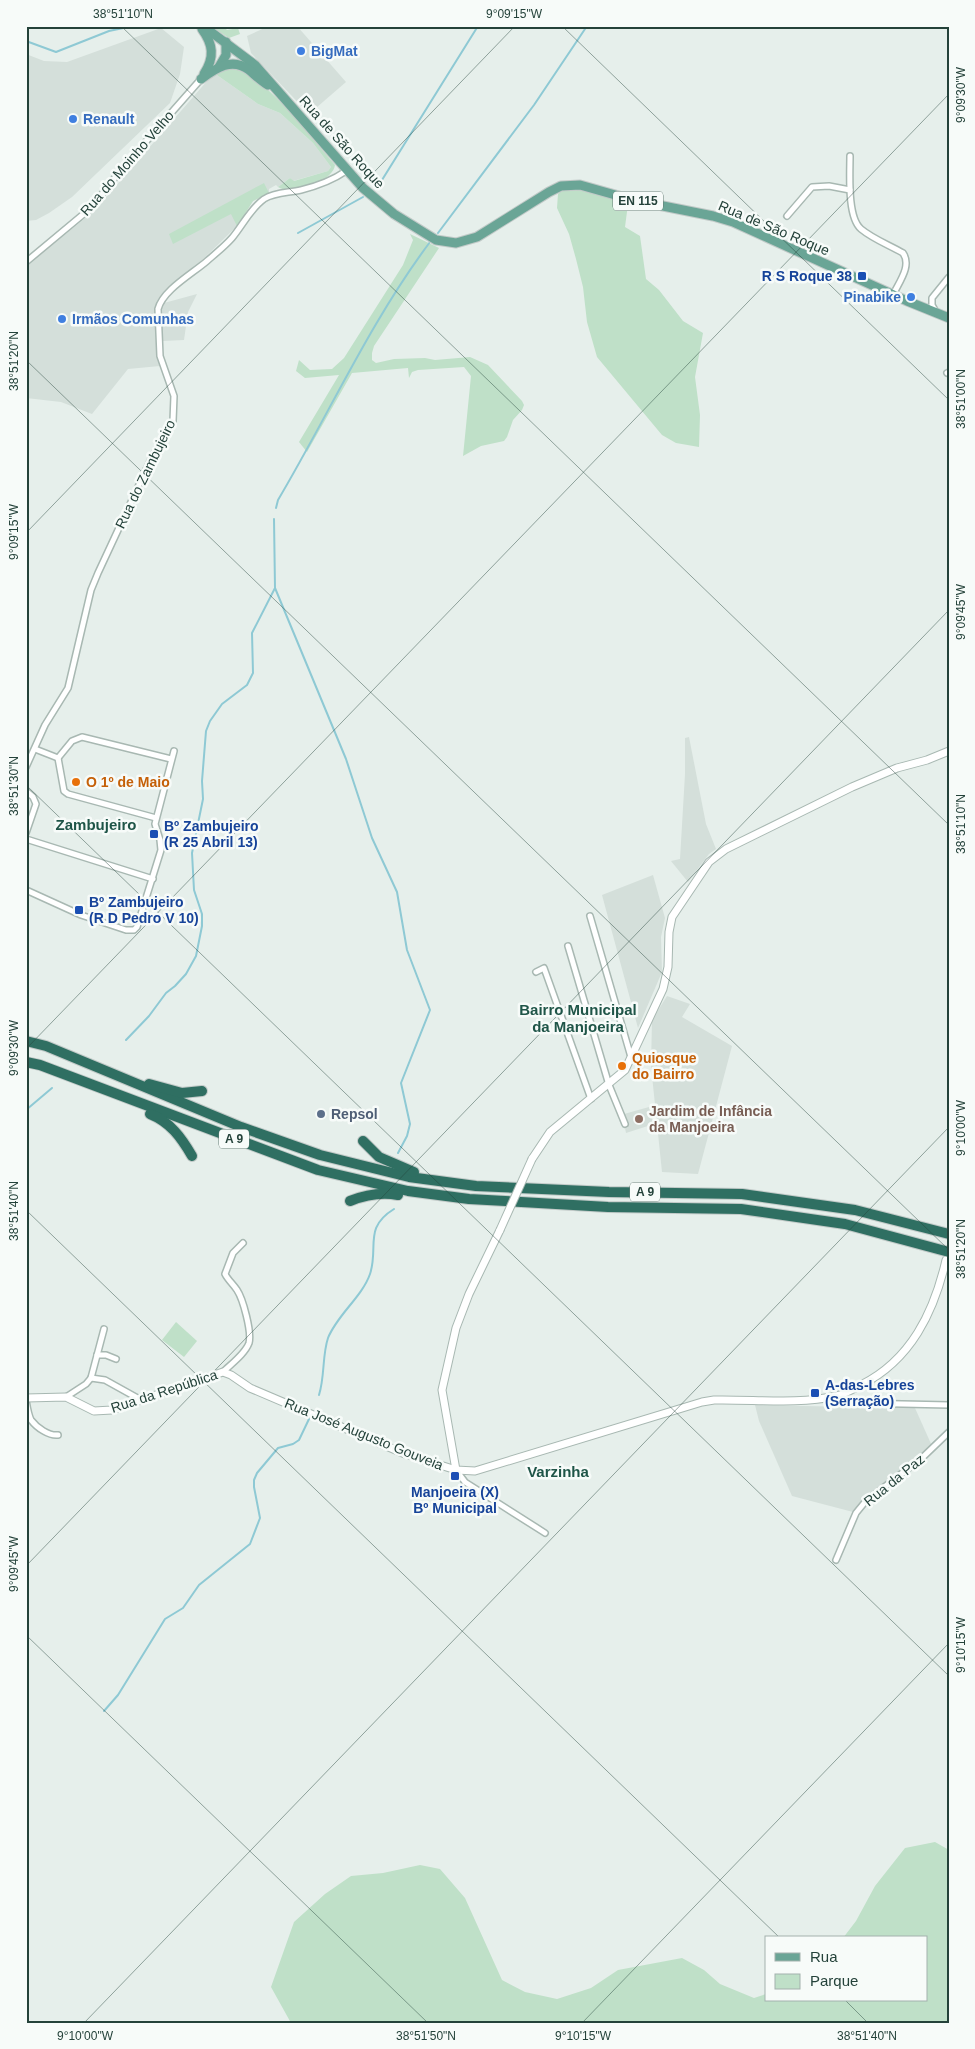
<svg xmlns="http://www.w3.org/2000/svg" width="975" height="2049" font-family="Arial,sans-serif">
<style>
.built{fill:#d4dfda}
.green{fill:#bfe0c8}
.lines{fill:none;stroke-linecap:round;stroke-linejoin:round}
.stream{stroke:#8ec9d4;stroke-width:2}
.minor-casing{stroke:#a8b8b2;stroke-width:8}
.tertiary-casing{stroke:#a8b8b2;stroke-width:9}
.primary-casing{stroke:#c2cac8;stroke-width:11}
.motorway-casing{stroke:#c2cac8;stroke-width:12}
.minor{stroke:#fff;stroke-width:5}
.tertiary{stroke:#fff;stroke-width:7}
.primary{stroke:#6aa596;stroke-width:9}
.motorway{stroke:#2f6f62;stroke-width:10}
.tertiary-bridge-casing{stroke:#a8b8b2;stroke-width:9;stroke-linecap:butt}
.tertiary-bridge{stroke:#fff;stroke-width:7}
.ticks{fill:none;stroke:#24423a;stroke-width:1;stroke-opacity:0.45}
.shop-dot{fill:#3f7fe0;stroke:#f7fbf9;stroke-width:2}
.transit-dot{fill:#1a4fb4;stroke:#f7fbf9;stroke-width:2}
.food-dot{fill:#e8710a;stroke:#f7fbf9;stroke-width:2}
.service-dot{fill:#5c6f8a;stroke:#f7fbf9;stroke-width:2}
.education-dot{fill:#8d6e63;stroke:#f7fbf9;stroke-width:2}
.labels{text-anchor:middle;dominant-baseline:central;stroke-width:5;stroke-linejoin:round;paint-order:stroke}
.shield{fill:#f7fbf9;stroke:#637a73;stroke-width:1}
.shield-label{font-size:12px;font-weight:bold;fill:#24423a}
.shop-label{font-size:14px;font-weight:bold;fill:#366cbe;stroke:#f7fbf9;text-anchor:start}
.street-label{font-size:14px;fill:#24423a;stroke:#f7fbf9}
.transit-label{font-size:14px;font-weight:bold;fill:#164399;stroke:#f7fbf9;text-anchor:start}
.food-label{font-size:14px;font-weight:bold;fill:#c56008;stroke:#f7fbf9;text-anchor:start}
.education-label{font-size:14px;font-weight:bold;fill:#785e54;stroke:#f7fbf9;text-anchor:start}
.service-label{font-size:14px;font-weight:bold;fill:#4e5e75;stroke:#f7fbf9;text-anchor:start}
.neighbourhood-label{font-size:15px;font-weight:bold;fill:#1f5548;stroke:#f7fbf9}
.neatline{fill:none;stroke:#24423a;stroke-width:2}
.ticks-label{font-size:12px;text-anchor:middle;fill:#24423a}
</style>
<rect width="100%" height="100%" fill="#e6efeb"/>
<!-- built -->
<g class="built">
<polygon points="269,26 297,26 346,82 309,114 251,53 247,36"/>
<polygon points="161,28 184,47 180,74 170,103 72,197 49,213 36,220 26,221 26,54 44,61 67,62"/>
<polygon points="214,73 258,104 280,113 313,143 331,167 328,171 293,181 290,178 278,187 276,185 269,189 269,193 253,201 237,226 191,271 159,298 155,308 160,366 128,369 92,414 61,402 26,398 26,266 94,211"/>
<polygon points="197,294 188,312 184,340 163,341 162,308 164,303"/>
<polygon points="689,737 706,824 716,849 709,854 688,882 671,861 680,859 685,774 685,738"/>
<polygon points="653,875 665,918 661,937 662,972 638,1028 602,895"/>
<polygon points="667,996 690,1004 682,1017 732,1046 698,1174 662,1172 651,1066 652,1020"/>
<polygon points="649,1107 654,1124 626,1133 625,1128 628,1127 624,1114"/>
<polygon points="755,1405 915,1408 932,1446 853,1512 792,1496 759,1421"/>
</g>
<!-- green -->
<g class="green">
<polygon points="211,26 223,26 227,30 238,28 240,34 229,38"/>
<path d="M229 68C263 71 312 139 335 165 333 182 291 196 278 187L290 178 294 181 328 171 331 167 313 143 280 113 258 104 214 73Z"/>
<polygon points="264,183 269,193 253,201 237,226 231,214 173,244 169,234"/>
<polygon points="582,190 597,193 628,204 625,227 640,236 646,279 659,290 683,321 703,333 695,377 700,415 699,447 676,443 662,435 597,357 587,322 583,287 576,259 569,234 557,208 558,194 561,191"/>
<polygon points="410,234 439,248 374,346 372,353 372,360 376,363 394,359 425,358 435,360 470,357 488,365 522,401 524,405 522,410 513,420 507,437 504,441 481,446 463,456 471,376 464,367 418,370 412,372 409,378 408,368 352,373 307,452 299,442 339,375 305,378 296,371 299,360 310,370 332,369 344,358 403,265 413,240"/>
<polygon points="176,1322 197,1341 184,1357 162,1340"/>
<polygon points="935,1842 949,1850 949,2023 291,2023 271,1987 294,1922 325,1894 351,1876 383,1873 420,1865 440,1869 465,1898 502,1980 525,1992 557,1999 591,1988 618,1970 682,1958 704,1970 720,1984 754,1998 766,1994 766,2000 926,2000 926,1938 843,1938 856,1921 875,1886 905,1848"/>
</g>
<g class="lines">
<!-- stream -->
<g class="stream">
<polyline points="26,41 56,52 109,31 133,26"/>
<polyline points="377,188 478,26"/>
<polyline points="298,233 363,197"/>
<polyline points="438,233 534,105 587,26"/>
<path d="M276 508 278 500C329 414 370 322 430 242"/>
<polyline points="274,519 275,588 346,759 372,838 397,892 407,950 430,1010 401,1083 410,1124 407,1136 398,1153"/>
<polyline points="126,1040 149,1016 166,993 175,986 186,974 196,956 202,926 202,914 194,890 192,853 203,799 202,781 206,731 210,721 222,704 247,685 253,673 252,633 275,588"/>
<polyline points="26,1110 52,1088"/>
<path d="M319 1395C325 1376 322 1356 328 1338 337 1315 362 1297 370 1274 379 1247 363 1228 394 1209"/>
<polyline points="104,1711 118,1695 165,1619 183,1608 199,1585 250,1544 260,1518 254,1487 254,1480 257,1473 278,1448 293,1444 299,1440 309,1419"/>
</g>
<defs>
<g id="minor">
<path d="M850 156C850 174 847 217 861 229 873 239 889 245 903 253 912 266 899 282 893 295"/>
<polyline points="787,216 812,187 829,186 850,190"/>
<polyline points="26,262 92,207 120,171 201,79"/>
<polyline points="936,312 932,305 932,298 949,277"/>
<polyline points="947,373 949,372"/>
<polyline points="35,749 58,758 72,741 82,737 171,759"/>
<polyline points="58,758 64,791 68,794 156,818"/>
<path d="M26 767 45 725 68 688 91 590 98 573 152 457 173 421 174 396 160 356 158 309C163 290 192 274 207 261 215 254 225 246 232 238 243 225 250 209 264 199 275 192 288 193 301 190 317 186 333 180 346 171"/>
<polyline points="26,791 33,797 36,804 26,833"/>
<polyline points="26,839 153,879"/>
<polyline points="26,890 81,915 126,930 134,930 137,927 161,850 160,840 155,824 174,751"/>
<polyline points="590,916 631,1057"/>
<polyline points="568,946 609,1085 625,1124"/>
<polyline points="536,972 544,968 591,1099"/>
<polyline points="97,1355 106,1355 116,1359"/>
<path d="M223 1372C231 1364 245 1354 249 1343 252 1332 243 1299 237 1290 233 1284 228 1280 225 1274L233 1253 243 1243"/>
<polyline points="91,1378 105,1380 141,1400"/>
<polyline points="838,1396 856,1403 949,1405"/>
<polyline points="66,1397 86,1384 91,1378 104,1329"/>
<path d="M26 1400C27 1406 28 1414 31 1420 37 1428 49 1436 58 1435"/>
<polyline points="456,1470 465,1482 545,1533"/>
<polyline points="836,1560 856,1513 865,1502 923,1457 949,1432"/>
</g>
<g id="tertiary">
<polyline points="532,1159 550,1132 625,1070 663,989 668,967 669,932 672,917 709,862 726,849 852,787 897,768 927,760 949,751"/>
<path d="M26 1398 66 1397 94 1411 112 1410 223 1372 231 1375 250 1388 405 1454 456 1470 475 1471 702 1402 714 1400C754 1399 797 1405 836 1396 845 1394 853 1389 861 1385 911 1360 934 1312 946 1260"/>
<polyline points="456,1470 442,1390 456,1328 469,1294 500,1230"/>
</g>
<g id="primary">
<polyline points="203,26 255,65 363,188 394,214 436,240 456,243 477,237 549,192 561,186 580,185 633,200 713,216 733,222 907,301 949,318"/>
<path d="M202 29C213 44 215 57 204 74"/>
<polyline points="219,67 226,55 226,42"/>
<path d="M201 79C216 68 232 57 249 70 255 75 261 81 268 85"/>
</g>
<g id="motorway">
<polyline points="26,1041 46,1046 241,1127 320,1155 409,1177 476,1186 609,1192 742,1194 855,1210 949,1234"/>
<polyline points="26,1062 40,1065 318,1170 408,1191 469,1199 608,1207 741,1209 845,1224 949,1252"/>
<polyline points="149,1084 182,1093 202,1091"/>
<path d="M150 1114C170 1122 181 1137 192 1156"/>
<polyline points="363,1141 379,1157 414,1172"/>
<path d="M350 1201C365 1195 382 1192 398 1195"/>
</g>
</defs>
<!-- minor casing -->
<use href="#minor" class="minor-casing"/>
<!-- tertiary casing -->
<use href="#tertiary" class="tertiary-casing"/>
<!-- primary casing -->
<use href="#primary" class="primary-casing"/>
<!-- motorway casing -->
<use href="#motorway" class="motorway-casing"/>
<!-- minor -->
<use href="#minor" class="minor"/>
<!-- tertiary -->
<use href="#tertiary" class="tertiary"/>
<!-- primary -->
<use href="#primary" class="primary"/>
<!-- motorway -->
<use href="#motorway" class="motorway"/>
<defs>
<polyline id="tertiary-bridge" points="500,1230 532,1159"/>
</defs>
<!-- tertiary-bridge casing -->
<use href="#tertiary-bridge" class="tertiary-bridge-casing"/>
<!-- tertiary-bridge -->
<use href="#tertiary-bridge" class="tertiary-bridge"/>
</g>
<!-- ticks -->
<path class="ticks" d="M121 26 949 825M562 26 949 400M26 360 949 1250M26 533 515 26M26 785 949 1676M26 1049 949 94M26 1210 780 1938M26 1566 949 610M26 1635 428 2023M845 2000 868 2023M84 2023 949 1127M582 2023 949 1643"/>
<!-- markers -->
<g class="shop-dot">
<circle cx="301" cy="51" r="5"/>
<circle cx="73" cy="119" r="5"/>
<circle cx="911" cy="297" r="5"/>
<circle cx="62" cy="319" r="5"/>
</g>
<g class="transit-dot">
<rect x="857" y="271" width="10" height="10" rx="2.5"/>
<rect x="149" y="829" width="10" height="10" rx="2.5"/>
<rect x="74" y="905" width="10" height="10" rx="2.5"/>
<rect x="810" y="1388" width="10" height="10" rx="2.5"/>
<rect x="450" y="1471" width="10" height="10" rx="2.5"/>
</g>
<g class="food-dot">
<circle cx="76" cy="782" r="5"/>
<circle cx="622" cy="1066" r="5"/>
</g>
<circle class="service-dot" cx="321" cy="1114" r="5"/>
<circle class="education-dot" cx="639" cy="1119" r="5"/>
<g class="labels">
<!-- shield labels -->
<g class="shield">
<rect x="613" y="191.5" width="50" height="19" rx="4"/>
<rect x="219" y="1129.5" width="30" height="19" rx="4"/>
<rect x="630" y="1182.5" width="30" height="19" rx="4"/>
</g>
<g class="shield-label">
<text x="638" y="201">EN 115</text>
<text x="234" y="1139">A 9</text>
<text x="645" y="1192">A 9</text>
</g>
<!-- shop labels -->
<g class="shop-label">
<text x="311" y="51">BigMat</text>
<text x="83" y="119">Renault</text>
<text x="901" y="297" text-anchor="end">Pinabike</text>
<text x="72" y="319">Irmãos Comunhas</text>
</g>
<!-- street labels -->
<g class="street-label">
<text transform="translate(342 142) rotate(48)">Rua de São Roque</text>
<text transform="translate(127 163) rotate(-49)">Rua do Moinho Velho</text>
<text transform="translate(774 228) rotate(23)">Rua de São Roque</text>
<text transform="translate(145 474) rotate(-64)">Rua do Zambujeiro</text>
<text transform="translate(164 1391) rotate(-18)">Rua da República</text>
<text transform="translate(364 1434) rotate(22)">Rua José Augusto Gouveia</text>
<text transform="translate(894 1480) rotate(-39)">Rua da Paz</text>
</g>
<!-- transit labels -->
<g class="transit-label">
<text x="852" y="276" text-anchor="end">R S Roque 38</text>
<text x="164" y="826">Bº Zambujeiro<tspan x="164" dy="16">(R 25 Abril 13)</tspan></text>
<text x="89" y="902">Bº Zambujeiro<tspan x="89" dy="16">(R D Pedro V 10)</tspan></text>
<text x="825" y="1385">A-das-Lebres<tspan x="825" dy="16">(Serração)</tspan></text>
<text x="455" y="1492" text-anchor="middle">Manjoeira (X)<tspan x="455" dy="16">Bº Municipal</tspan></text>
</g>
<!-- food labels -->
<g class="food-label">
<text x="86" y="782">O 1º de Maio</text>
<text x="632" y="1058">Quiosque<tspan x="632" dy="16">do Bairro</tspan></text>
</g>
<!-- education labels -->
<g class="education-label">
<text x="649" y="1111">Jardim de Infância<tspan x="649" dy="16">da Manjoeira</tspan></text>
</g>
<!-- service labels -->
<g class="service-label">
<text x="331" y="1114">Repsol</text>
</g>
<!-- neighbourhood labels -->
<g class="neighbourhood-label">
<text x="96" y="824">Zambujeiro</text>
<text x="578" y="1009">Bairro Municipal<tspan x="578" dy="17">da Manjoeira</tspan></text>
<text x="558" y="1471">Varzinha</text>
</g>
</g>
<!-- border -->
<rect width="975" height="2049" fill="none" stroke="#f7fbf9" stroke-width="55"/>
<!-- legend -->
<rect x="765" y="1936" width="162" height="65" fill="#f7fbf9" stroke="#a3b1ad"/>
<rect x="775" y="1953" width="25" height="8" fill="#6aa596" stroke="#a3b1ad"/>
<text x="810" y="1962" font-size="15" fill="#24423a">Rua</text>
<rect x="775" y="1974" width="25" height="15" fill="#bfe0c8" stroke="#a3b1ad"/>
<text x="810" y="1986" font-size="15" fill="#24423a">Parque</text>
<rect x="28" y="28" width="920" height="1994" class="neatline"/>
<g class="ticks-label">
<text x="123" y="18">38°51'10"N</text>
<text x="514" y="18">9°09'15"W</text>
<text transform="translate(961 95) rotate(-90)" y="4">9°09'30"W</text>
<text transform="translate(14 361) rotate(-90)" y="4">38°51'20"N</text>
<text transform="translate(961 399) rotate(-90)" y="4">38°51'00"N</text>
<text transform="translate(14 532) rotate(-90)" y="4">9°09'15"W</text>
<text transform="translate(961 612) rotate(-90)" y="4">9°09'45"W</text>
<text transform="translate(14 786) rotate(-90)" y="4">38°51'30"N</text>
<text transform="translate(961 824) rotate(-90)" y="4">38°51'10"N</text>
<text transform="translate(14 1048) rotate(-90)" y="4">9°09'30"W</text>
<text transform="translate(961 1128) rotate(-90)" y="4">9°10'00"W</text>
<text transform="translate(14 1211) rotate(-90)" y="4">38°51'40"N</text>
<text transform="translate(961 1249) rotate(-90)" y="4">38°51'20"N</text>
<text transform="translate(14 1564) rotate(-90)" y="4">9°09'45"W</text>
<text transform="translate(961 1645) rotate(-90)" y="4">9°10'15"W</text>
<text x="85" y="2040">9°10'00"W</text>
<text x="426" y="2040">38°51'50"N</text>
<text x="583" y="2040">9°10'15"W</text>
<text x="867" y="2040">38°51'40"N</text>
</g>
</svg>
